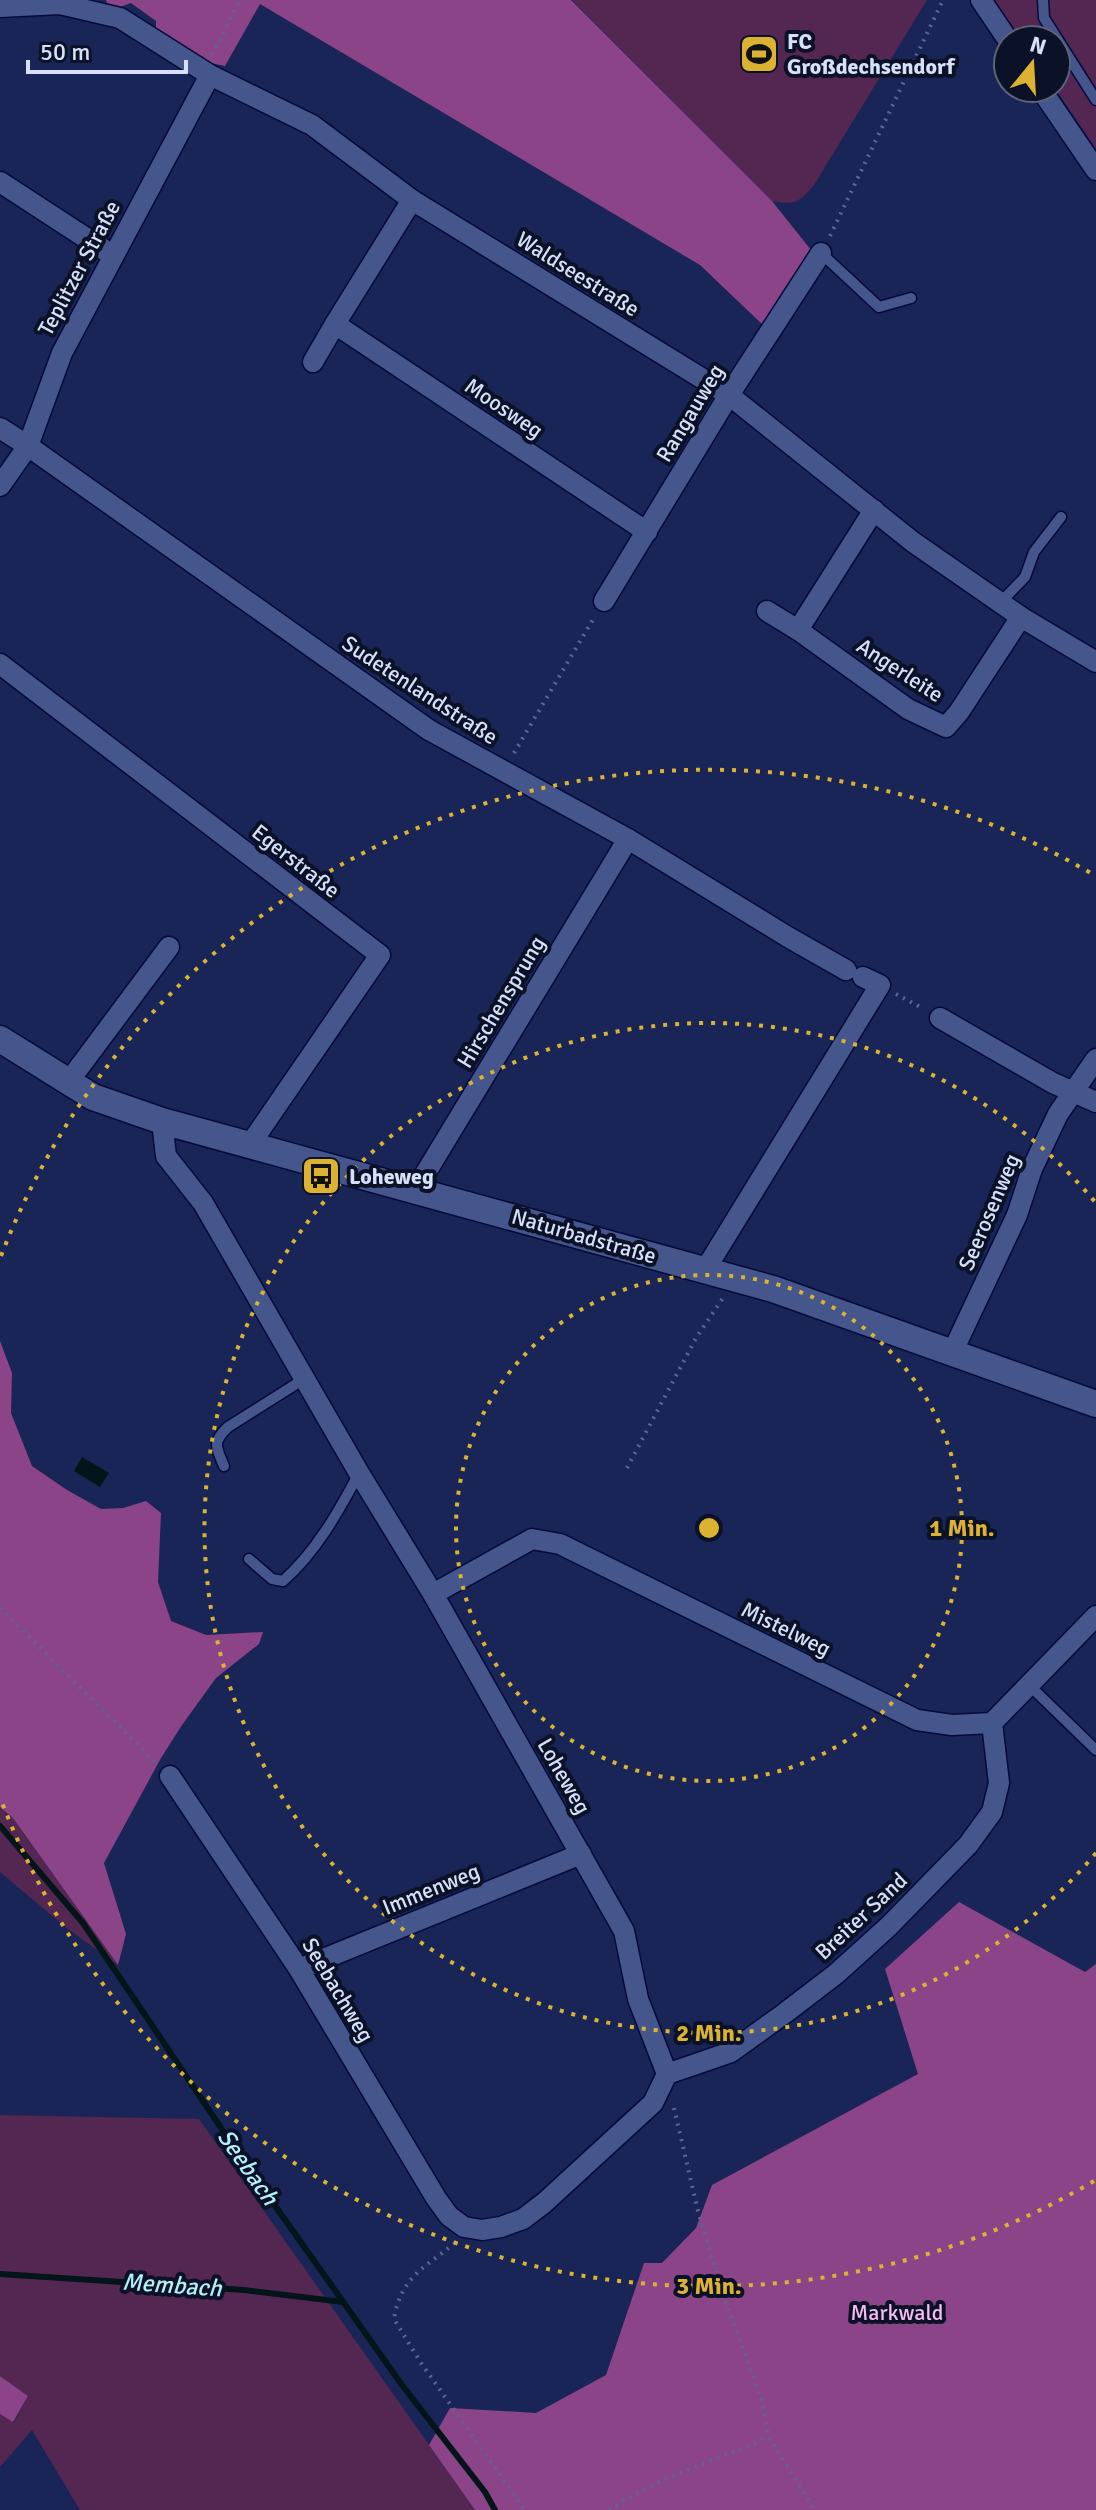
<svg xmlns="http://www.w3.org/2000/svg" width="1096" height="2510" font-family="Signika,sans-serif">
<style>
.green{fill:#532751}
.forest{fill:#8b4487}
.water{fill:#031518}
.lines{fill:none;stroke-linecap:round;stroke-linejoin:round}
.stream{stroke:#031518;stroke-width:6}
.service-casing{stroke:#060a3a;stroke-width:13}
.minor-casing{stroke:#060a3a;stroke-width:23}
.tertiary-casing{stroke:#060a3a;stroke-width:29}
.path{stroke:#5c6790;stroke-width:4;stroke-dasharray:2 6;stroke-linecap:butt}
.service{stroke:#45568c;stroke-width:10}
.minor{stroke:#45568c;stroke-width:20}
.tertiary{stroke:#45568c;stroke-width:26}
.ring{fill:none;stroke:#dcb233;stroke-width:4;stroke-dasharray:4 8}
.labels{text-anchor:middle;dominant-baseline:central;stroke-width:8;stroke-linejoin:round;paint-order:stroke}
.poi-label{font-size:22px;font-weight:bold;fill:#d7e0f9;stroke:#0b1126;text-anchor:start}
.street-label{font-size:22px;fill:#d7e0f9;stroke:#0b1126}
.park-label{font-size:22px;fill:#f7bdf2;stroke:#0b1126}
.water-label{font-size:24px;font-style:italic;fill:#b2f0fb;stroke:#0b1126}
.centre{fill:#dcb233;stroke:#0b1126;stroke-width:4}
.ring-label{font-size:24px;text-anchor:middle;font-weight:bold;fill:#dcb233;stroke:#0b1126;stroke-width:8;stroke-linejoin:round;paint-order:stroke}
</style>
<rect width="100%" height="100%" fill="#192556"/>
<!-- green -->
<g class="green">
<path d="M572 0H927L814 185C800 202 794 206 772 201Z"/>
<polygon points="994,0 1096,0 1096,149 1055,88 1056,40 1022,40"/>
<polygon points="0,1807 13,1818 118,1965 68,1929 0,1872"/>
<polygon points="0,2115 199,2119 475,2510 80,2510 32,2430 0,2467 0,2414 14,2422 28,2396 0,2376"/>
</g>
<!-- forest -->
<g class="forest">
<polygon points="106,0 571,0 772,201 811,250 765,327 700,265 260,4 225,66 197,60 156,32 156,21 131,3 120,7 107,3"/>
<polygon points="0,1341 12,1373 11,1413 32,1466 67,1490 101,1509 123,1508 146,1501 161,1513 158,1582 171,1621 206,1635 263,1632 259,1644 216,1678 182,1725 161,1758 104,1863 126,1934 118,1965 13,1818 0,1807"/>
<polygon points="959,1902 1085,1972 1096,1964 1096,2510 475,2510 429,2445 450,2408 536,2413 606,2375 644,2263 662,2263 696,2228 712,2185 918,2074 885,1969"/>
<polygon points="0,2376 28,2396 13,2422 0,2414"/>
</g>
<!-- water -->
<polygon class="water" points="82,1457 109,1473 100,1487 74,1471"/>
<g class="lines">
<!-- stream -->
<g class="stream">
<polyline points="0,1826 83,1923 242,2159 402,2385 485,2492 495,2510"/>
<polyline points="0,2274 244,2290 343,2302"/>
</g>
<defs>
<g id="service">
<polyline points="1043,0 1044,18 1096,100"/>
<polyline points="821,253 879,307 911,298"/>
<polyline points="1000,603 1025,577 1034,552 1061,517"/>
<path d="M224 1466C216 1447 212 1442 228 1427L304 1379"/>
<path d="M249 1559 272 1579 283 1581C316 1552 339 1511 359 1473"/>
<polyline points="1029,1685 1096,1750"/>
</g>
<g id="minor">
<polyline points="981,0 1008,40"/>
<polyline points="0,7 60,4 120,18 210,75 312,125 412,200 729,395 913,542 1021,617 1096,662"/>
<polyline points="1040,88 1096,170"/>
<polyline points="0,182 112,255"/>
<polyline points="412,200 335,324 647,532"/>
<polyline points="313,362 335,324"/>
<polyline points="0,428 28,446 429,730 628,839 788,937 846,970"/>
<polyline points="0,486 28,446 62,353 210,75"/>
<polyline points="874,510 798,630 908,709 946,727 959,712 1021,617"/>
<polyline points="604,601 729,395 821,253"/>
<polyline points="767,611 798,630"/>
<polyline points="0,664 380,955 249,1146"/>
<polyline points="940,1018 1053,1083 1096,1102"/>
<polyline points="69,1081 169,947"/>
<polyline points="162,1121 166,1156 203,1203 359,1473 433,1594 624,1931 638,1999 667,2074 653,2103 544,2203 523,2219 501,2227 482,2230 464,2227 449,2216 436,2198 299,1969 170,1776"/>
<polyline points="416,1189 628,839"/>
<polyline points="705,1270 880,985 863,977"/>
<polyline points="952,1353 1017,1215 1032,1169 1058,1114 1096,1059"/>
<polyline points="433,1594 532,1539 560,1544 917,1720 952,1725 992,1723 1096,1616"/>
<polyline points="299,1969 581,1854"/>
<polyline points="667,2074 731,2052 785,2013 836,1974 889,1926 968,1845 992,1812 999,1783 992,1723"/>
</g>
<polyline id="tertiary" points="0,1039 93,1097 162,1121 773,1289 1096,1404"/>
</defs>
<!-- service casing -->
<use href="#service" class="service-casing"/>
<!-- minor casing -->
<use href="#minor" class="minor-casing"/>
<!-- tertiary casing -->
<use href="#tertiary" class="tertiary-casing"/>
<!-- path -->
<g class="path">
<polyline points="212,55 240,0"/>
<polyline points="830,236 943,0"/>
<polyline points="514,753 595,616"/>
<polyline points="896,994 924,1009"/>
<polyline points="627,1468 696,1338 723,1298"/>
<polyline points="0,1608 157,1764"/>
<polyline points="674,2108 698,2211 726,2303 762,2400 768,2436 815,2510"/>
<path d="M455 2243C424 2268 401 2277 394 2319L421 2363 525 2510"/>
<path d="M609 2510C639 2490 672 2476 705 2463 727 2454 748 2448 768 2436"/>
</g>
<!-- service -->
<use href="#service" class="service"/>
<!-- minor -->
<use href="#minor" class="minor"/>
<!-- tertiary -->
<use href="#tertiary" class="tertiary"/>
</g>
<!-- distance rings -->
<g class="ring">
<circle cx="709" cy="1528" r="253"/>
<path d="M1096 1853A505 505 0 1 1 1096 1203"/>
<path d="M1094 2181A758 758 0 0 1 1 1800M1 1256A758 758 0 0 1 1094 875"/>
</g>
<!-- icons -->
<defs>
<symbol id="stadium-square" viewBox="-11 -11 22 22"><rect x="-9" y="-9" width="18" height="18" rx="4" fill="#dcb233" stroke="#0b1126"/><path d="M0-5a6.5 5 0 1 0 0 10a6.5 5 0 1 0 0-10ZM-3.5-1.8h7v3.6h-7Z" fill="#111"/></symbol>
<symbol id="bus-square" viewBox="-11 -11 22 22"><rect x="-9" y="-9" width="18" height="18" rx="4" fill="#dcb233" stroke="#0b1126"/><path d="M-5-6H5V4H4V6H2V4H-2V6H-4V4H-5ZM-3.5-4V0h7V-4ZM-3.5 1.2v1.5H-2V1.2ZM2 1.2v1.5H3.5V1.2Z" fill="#111"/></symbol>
</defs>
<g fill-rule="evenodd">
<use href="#stadium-square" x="737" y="32" width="44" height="44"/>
<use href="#bus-square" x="299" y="1154" width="44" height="44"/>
</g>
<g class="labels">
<!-- poi labels -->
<g class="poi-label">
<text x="787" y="41">FC<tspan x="787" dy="25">Großdechsendorf</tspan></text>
<text x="349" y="1176">Loheweg</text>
</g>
<!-- street labels -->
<g class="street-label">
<text transform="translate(79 268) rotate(-62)">Teplitzer Straße</text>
<text transform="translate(578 274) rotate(32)">Waldseestraße</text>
<text transform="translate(504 408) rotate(34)">Moosweg</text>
<text transform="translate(690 413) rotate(-59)">Rangauweg</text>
<text transform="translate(900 670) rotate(33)">Angerleite</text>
<text transform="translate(420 690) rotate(33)">Sudetenlandstraße</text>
<text transform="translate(296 861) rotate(38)">Egerstraße</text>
<text transform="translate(501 1002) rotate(-59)">Hirschensprung</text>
<text transform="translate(989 1212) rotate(-67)">Seerosenweg</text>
<text transform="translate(584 1236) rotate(16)">Naturbadstraße</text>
<text transform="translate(786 1629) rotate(26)">Mistelweg</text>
<text transform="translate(564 1776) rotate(60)">Loheweg</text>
<text transform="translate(431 1889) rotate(-22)">Immenweg</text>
<text transform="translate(861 1916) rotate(-43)">Breiter Sand</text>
<text transform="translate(338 1990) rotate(59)">Seebachweg</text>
</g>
<!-- park labels -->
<g class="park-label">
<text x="897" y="2312">Markwald</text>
</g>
<!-- water labels -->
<g class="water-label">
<text transform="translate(248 2167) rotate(55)">Seebach</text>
<text transform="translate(172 2285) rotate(4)">Membach</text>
</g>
</g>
<circle cx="709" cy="1528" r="12" class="centre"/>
<g class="ring-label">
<text x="962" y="1536">1 Min.</text>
<text x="709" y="2041">2 Min.</text>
<text x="709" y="2294">3 Min.</text>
</g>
<!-- north arrow -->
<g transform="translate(1032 64) rotate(18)"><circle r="38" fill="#0b1126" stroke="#5d647a" stroke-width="2"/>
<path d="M0-6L14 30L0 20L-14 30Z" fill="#dcb233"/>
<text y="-12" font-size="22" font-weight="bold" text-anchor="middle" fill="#d7e0f9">N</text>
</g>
<!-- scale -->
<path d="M28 60v12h158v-12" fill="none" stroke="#d7e0f9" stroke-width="4"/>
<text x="40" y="60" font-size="24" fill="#d7e0f9" stroke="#0b1126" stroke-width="6" paint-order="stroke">50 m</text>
</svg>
